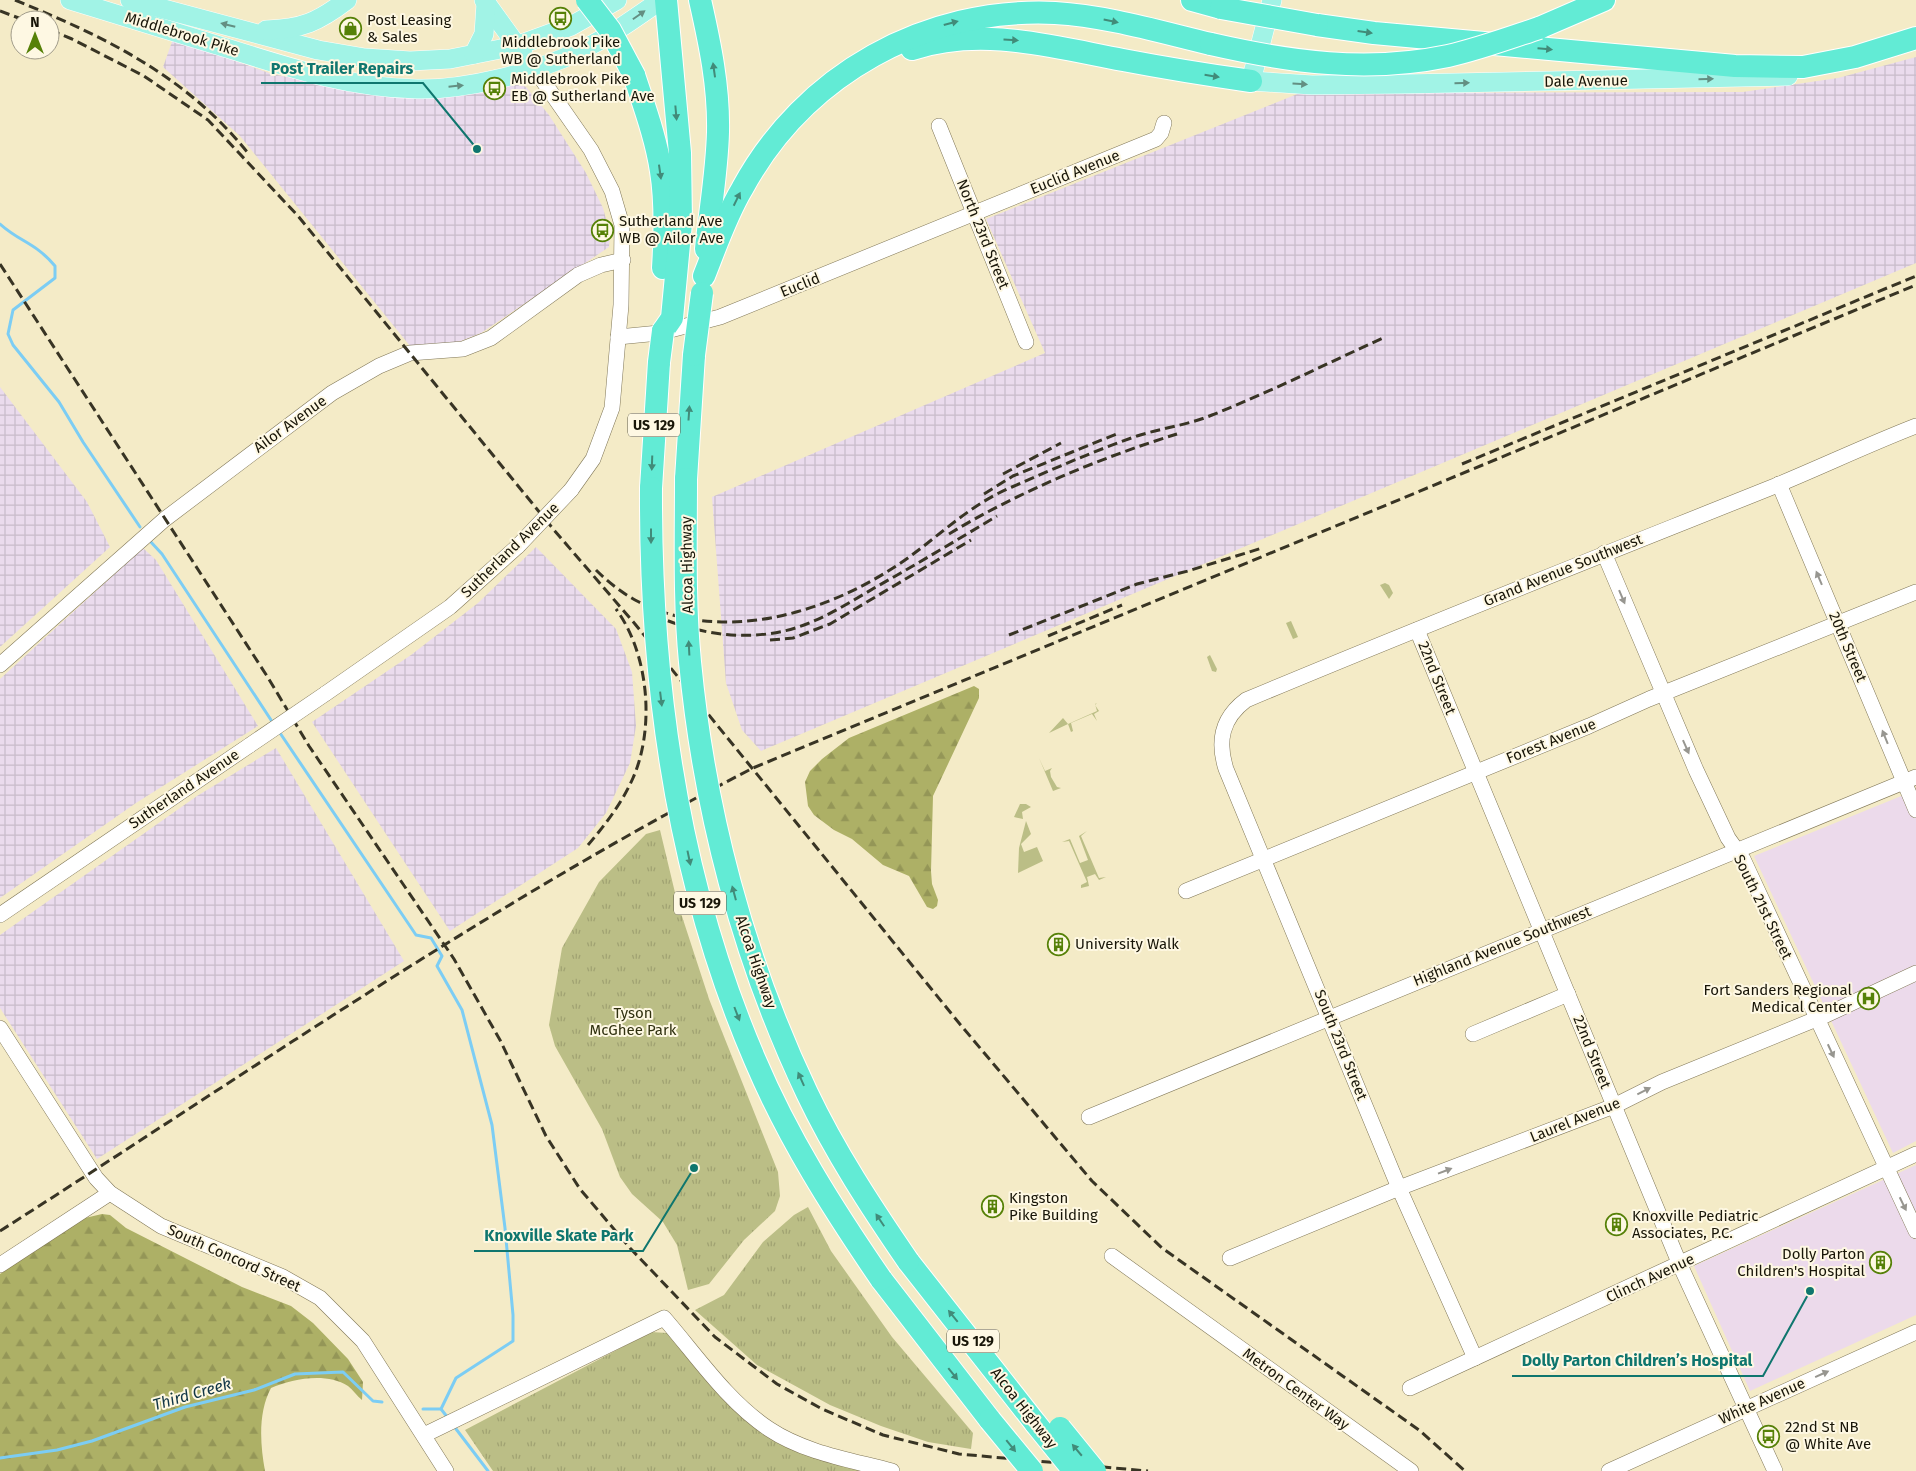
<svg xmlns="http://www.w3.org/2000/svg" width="1916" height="1471" font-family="'Fira Sans',sans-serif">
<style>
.industrial{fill:url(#industrial-grid)}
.medical{fill:#ecdaeb}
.green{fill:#bbbe86}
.forest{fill:url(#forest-firs)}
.park{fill:url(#park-tufts)}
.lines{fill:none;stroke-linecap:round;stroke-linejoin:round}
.stream{stroke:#7ccdf4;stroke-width:3}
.minor-casing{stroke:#807757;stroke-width:16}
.major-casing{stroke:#fff;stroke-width:20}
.highway-casing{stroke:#fff;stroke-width:24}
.minor{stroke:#fff;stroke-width:15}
.major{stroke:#a1f3e6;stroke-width:19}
.highway{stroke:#62ebd5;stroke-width:22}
.rail{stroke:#383424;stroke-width:3;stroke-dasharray:10 5;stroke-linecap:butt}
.minor-bridge-casing{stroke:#807757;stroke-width:16;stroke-linecap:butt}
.highway-bridge-casing{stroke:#fff;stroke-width:24;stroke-linecap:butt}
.minor-bridge{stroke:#fff;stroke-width:15}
.highway-bridge{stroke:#62ebd5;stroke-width:22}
.oneway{fill:#638f82}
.oneway2{fill:#418b79}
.oneway3{fill:#979690}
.labels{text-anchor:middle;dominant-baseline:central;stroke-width:4;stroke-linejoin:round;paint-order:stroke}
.shield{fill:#fef8e3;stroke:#5d594a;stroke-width:1}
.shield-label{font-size:14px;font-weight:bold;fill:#181508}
.poi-label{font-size:15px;fill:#181508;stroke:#fef8e3;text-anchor:start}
.street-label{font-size:15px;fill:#181508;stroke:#fef8e3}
.park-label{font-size:15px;fill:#303110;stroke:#fef8e3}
.water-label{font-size:16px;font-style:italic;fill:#103545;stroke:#fef8e3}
.leader{fill:none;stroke:#0f766e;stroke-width:2}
.callout-dot{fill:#0f766e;stroke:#fef8e3;stroke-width:2}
.callout-label{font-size:16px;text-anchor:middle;font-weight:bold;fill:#0f766e;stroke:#fef8e3;stroke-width:4;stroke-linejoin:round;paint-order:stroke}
</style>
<defs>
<pattern id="industrial-grid" width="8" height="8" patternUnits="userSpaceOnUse" patternTransform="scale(1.25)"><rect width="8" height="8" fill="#eadbed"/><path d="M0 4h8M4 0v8" fill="none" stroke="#c8bbca"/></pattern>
<pattern id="forest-firs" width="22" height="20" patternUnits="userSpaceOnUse" patternTransform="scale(1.25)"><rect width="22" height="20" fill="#adb066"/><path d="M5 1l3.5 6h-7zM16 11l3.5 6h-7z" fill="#949657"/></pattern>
<pattern id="park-tufts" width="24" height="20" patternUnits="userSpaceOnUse" patternTransform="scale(1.25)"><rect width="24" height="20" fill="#bbbe86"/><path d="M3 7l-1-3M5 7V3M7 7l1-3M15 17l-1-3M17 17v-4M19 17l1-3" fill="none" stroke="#a0a272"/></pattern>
</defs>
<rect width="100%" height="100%" fill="#f4ebc7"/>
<!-- industrial -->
<g class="industrial">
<polygon points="173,39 272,74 373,94 516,83 526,87 549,115 586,173 603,208 610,234 609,247 481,333 456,343 410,346 240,136 163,67"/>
<polygon points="1916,57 1916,263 761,751 742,730 726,683 712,497 1045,353 986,219 1300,93 1743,92 1838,78"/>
<polygon points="0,387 87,502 110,547 0,647"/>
<polygon points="536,547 616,629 632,672 636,726 630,763 606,813 578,848 450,931 312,722 411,655 478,603"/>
<polygon points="143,548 156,560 258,726 136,803 0,898 0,679"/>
<polygon points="276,748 404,961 97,1159 0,1008 0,935 197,796"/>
</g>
<!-- medical -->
<g class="medical">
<polygon points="1916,790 1916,1141 1893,1153 1754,856"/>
<polygon points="1916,1165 1916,1315 1750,1391 1694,1266"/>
</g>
<!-- green -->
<g class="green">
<polygon points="1385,583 1389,585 1393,593 1389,599 1380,585"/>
<polygon points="1291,621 1298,637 1293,639 1286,623"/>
<polygon points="1210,655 1217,669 1216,672 1212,671 1207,657"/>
<polygon points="1097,703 1095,705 1099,711 1094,714 1097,721 1092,714 1071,723 1073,731 1071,732 1068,724 1049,733 1063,718 1068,724 1097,711 1095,704"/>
<polygon points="1039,758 1045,771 1052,768 1050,771 1051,777 1057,787 1061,788 1053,791"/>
<polygon points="1020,804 1026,804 1031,807 1022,812 1023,819 1014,817"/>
<polygon points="1026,821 1031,834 1021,844 1024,852 1037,847 1043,861 1018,873 1019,848"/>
<polygon points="1087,831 1081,836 1099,878 1106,877 1099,880 1095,874 1087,877 1089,886 1081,888 1081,885 1087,882 1069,841 1062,842 1070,839 1080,863 1088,860 1079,836"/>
</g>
<!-- forest -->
<g class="forest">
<polygon points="974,686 979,689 979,698 933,796 931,871 932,884 938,900 937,906 933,909 927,907 909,876 883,865 852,839 834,830 814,815 808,806 805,782 810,771 822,759 849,738"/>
<path d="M102 1214 110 1215 126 1228 242 1287 291 1306 313 1323 348 1359 363 1382 362 1400C357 1396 353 1390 348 1386 326 1372 292 1379 271 1388 258 1412 260 1444 265 1471H0V1274L85 1218Z"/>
</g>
<!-- park -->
<g class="park">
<polygon points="660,830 677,901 709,999 778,1172 780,1196 775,1211 744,1240 709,1284 688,1290 677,1245 663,1222 632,1194 620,1177 602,1129 555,1046 549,1025 562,948 599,882 646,834"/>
<polygon points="808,1207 831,1251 892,1337 973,1433 971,1449 928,1442 881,1426 830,1405 757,1365 696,1311 695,1310 724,1295 763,1242 794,1215"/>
<polygon points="651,1332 667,1333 756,1429 796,1450 871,1471 493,1471 465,1430"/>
</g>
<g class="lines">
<!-- stream -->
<g class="stream">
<path d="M0 224C20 242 36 243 55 266V278L13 310 8 334 13 345 59 402 83 442 140 527"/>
<polyline points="150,541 162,554 273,723"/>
<polyline points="278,730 416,935 431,938 442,956 437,966 462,1010 492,1125 505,1228 513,1315 513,1341 456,1378 441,1409"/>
<polyline points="423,1409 441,1409 448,1418"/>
<polyline points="453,1425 488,1471"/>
<polyline points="0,1458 57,1450 92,1441 185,1407 254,1390 295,1374 343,1372 373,1401 382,1402"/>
</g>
<defs>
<g id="minor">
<polyline points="534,68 591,150 612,191 622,225 621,305 612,408 593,459 571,490"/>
<polyline points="939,126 1026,342"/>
<polyline points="618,337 659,333 720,317 1156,139 1161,133 1164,123"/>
<polyline points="1779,484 1916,810"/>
<polyline points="1604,553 1696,770 1728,838 1743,859 1916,1231"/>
<polyline points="1417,630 1680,1265 1775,1471"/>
<polyline points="0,665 165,519 332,393 379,366 410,353 463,349 491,338 578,275 601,265 623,260"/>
<polyline points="325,694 450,607 518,546"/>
<polyline points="1186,891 1589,726 1649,699 1916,592"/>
<polyline points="0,915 250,745"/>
<polyline points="0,1028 96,1178 110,1193 161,1226 283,1277 320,1298 363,1341 446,1471"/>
<polyline points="1473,1034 1568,994"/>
<polyline points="1089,1117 1916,777"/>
<polyline points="1112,1256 1411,1471"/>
<polyline points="1230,1258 1399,1188 1614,1106 1662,1082 1826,1015 1916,973"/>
<polyline points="0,1265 110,1193"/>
<path d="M1475 1358 1399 1188 1226 769C1217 741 1222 718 1246 700 1420 627 1595 558 1770 488 1819 468 1867 445 1916 426"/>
<polyline points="1410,1388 1916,1154"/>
<path d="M424 1435 664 1318C697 1356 727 1401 769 1429 805 1453 851 1460 892 1471"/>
<polyline points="1609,1471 1916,1332"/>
</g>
<g id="major">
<path d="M70 0C124 17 179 33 233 50 293 69 353 88 417 89 467 90 532 73 578 52 607 38 634 19 661 0"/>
<polyline points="130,0 318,50 365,58 410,61 450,59 516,46 571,26 617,0"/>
<polyline points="484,0 523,54"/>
<polyline points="1272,0 1251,81 1312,85 1405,84 1788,76"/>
<path d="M266 30C302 29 318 22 347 0"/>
<polyline points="474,54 484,34 486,3"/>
</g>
<g id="highway">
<path d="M700 0C710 44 719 87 718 132 717 171 710 210 706 249"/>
<polyline points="1192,0 1221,8"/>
<polyline points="1317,25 1374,33 1735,66 1803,67 1855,57 1916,38"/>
<polyline points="1539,28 1604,0"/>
<path d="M912 49C982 26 1053 47 1123 60 1165 68 1208 75 1251 81"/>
<path d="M634 75C644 106 656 138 661 171 666 202 665 237 663 268"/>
<path d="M704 276C716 246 726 216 742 189 804 74 926 7 1055 13 1107 16 1160 32 1211 44"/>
<polyline points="663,331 672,318 681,223 680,153 666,0"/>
<polyline points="686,479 694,355"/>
<polyline points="651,488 659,362"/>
<polyline points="908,1261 1036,1424"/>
<polyline points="881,1279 990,1420"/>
</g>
</defs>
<!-- minor casing -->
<use href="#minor" class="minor-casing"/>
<!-- major casing -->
<use href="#major" class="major-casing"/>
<!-- highway casing -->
<use href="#highway" class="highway-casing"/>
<!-- minor -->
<use href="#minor" class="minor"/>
<!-- major -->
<use href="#major" class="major"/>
<!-- highway -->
<use href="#highway" class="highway"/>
<!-- rail -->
<g class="rail">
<path d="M15 0C105 37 185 75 248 153"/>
<polyline points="0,11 24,20"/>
<polyline points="50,30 72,39 144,76 208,120 298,216 554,530 635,624 959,1023 1092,1181 1162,1248 1419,1430 1465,1471"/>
<polyline points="0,264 267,676 309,746 454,959 500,1040 546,1136 580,1189 630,1248 715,1337 777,1384 822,1409 883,1435 959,1454 1148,1471"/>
<polyline points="1462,464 1916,276"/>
<polyline points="1003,474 1061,443"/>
<polyline points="984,494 1013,476 1119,433"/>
<path d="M949 534C1016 493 1102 457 1177 434"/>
<path d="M596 570C608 582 622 593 637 601 720 644 820 615 893 568 934 542 966 506 1012 487 1053 469 1094 451 1137 436 1162 428 1188 425 1212 415 1270 392 1326 364 1383 338"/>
<path d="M654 615C694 633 741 641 784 631 816 624 847 604 876 587 917 564 957 540 997 516"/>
<polyline points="1009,635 1137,584 1188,571 1262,548"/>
<polyline points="1048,636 1122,605"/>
<polyline points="770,640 793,638 830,624 971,540"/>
<path d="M588 845C605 825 622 803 633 778 655 728 649 654 616 609"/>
<path d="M0 1231C248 1073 491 903 753 768L1916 285"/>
</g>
<defs>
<g id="minor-bridge">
<polyline points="518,546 571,490"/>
<polyline points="250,745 325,694"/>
</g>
<g id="highway-bridge">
<polyline points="587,0 610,30 634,75"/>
<polyline points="1221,8 1317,25"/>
<path d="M1211 44C1290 62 1367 73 1448 56 1479 49 1509 38 1539 28"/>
<polyline points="694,355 702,293"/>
<polyline points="659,362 663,331"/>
<path d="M686 479C686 540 684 601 690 662 704 809 743 959 807 1093 835 1152 871 1207 908 1261"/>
<path d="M651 488C650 683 677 879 755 1060 788 1138 833 1209 881 1279"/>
<polyline points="990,1420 1032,1471"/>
<polyline points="1036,1424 1074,1471"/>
<polyline points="1060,1428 1095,1471"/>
</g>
</defs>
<!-- minor-bridge casing -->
<use href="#minor-bridge" class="minor-bridge-casing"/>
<!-- highway-bridge casing -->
<use href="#highway-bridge" class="highway-bridge-casing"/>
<!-- minor-bridge -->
<use href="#minor-bridge" class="minor-bridge"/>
<!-- highway-bridge -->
<use href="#highway-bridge" class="highway-bridge"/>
</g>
<!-- one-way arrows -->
<defs><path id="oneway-solid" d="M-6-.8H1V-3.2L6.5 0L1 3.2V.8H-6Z" transform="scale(1.25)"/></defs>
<g class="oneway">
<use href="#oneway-solid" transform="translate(639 15) rotate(-35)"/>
<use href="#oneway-solid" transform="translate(228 25) rotate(-166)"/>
<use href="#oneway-solid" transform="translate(1706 79) rotate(-1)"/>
<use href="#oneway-solid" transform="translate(1462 83) rotate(-1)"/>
<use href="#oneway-solid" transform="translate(1300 84) rotate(3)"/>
<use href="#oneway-solid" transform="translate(456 86) rotate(-6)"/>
</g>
<g class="oneway2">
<use href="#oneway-solid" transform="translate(1111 21) rotate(12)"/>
<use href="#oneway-solid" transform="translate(951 23) rotate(-15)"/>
<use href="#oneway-solid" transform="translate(1365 32) rotate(8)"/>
<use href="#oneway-solid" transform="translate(1011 40) rotate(3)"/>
<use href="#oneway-solid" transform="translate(1545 49) rotate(5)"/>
<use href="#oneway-solid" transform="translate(714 70) rotate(-98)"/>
<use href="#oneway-solid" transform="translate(1212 76) rotate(9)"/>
<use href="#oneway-solid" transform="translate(676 113) rotate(85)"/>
<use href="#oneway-solid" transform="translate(660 172) rotate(82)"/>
<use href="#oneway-solid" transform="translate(737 199) rotate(-64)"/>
<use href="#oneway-solid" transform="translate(689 413) rotate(-86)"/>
<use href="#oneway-solid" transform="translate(652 463) rotate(92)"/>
<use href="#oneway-solid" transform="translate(651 536) rotate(90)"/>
<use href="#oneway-solid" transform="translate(689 648) rotate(-93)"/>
<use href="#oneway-solid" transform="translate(661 699) rotate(83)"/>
<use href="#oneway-solid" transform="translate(689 858) rotate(78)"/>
<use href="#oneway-solid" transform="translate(734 893) rotate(-105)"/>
<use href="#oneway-solid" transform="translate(737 1014) rotate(69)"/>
<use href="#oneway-solid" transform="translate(801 1079) rotate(-114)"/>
<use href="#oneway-solid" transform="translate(880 1220) rotate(-124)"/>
<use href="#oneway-solid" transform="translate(953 1316) rotate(-129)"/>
<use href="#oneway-solid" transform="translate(953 1374) rotate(51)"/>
<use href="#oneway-solid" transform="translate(1011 1446) rotate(51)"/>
<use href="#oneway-solid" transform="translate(1077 1450) rotate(-130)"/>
</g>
<g class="oneway3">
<use href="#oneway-solid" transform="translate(1819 578) rotate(-113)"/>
<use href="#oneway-solid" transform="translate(1622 597) rotate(67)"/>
<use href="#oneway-solid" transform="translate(1885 737) rotate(-112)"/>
<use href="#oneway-solid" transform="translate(1686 747) rotate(66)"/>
<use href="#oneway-solid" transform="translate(1831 1051) rotate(65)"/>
<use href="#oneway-solid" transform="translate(1644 1091) rotate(-27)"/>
<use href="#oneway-solid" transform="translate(1445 1171) rotate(-21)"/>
<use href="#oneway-solid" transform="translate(1903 1204) rotate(64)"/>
<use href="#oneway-solid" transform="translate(1822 1374) rotate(-24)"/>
</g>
<!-- icons -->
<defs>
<symbol id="bus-ring" viewBox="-11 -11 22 22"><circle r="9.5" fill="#fef8e3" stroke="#568108" stroke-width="1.5"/><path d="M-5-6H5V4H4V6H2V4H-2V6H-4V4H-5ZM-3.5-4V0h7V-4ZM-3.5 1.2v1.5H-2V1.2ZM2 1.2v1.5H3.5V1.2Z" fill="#568108"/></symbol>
<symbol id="shop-ring" viewBox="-11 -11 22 22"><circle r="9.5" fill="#fef8e3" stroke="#568108" stroke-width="1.5"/><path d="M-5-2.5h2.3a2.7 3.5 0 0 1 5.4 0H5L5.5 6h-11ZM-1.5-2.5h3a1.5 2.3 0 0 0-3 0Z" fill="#568108"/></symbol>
<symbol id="building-ring" viewBox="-11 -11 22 22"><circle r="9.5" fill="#fef8e3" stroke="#568108" stroke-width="1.5"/><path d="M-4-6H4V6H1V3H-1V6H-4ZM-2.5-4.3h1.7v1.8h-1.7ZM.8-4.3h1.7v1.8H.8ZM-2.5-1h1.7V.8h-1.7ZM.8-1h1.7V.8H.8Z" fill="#568108"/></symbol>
<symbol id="hospital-ring" viewBox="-11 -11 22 22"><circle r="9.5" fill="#fef8e3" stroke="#568108" stroke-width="1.5"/><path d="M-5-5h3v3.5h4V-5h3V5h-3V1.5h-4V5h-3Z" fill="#568108"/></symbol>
</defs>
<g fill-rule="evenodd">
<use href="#bus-ring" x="548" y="6" width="25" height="25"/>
<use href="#shop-ring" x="338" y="16" width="25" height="25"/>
<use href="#bus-ring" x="482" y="76" width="25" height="25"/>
<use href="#bus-ring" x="590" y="218" width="25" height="25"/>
<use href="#building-ring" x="1046" y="932" width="25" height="25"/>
<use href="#hospital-ring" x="1856" y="986" width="25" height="25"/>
<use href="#building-ring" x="980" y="1194" width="25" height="25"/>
<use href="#building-ring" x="1604" y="1212" width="25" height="25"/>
<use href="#building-ring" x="1868" y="1250" width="25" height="25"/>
<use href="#bus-ring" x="1756" y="1424" width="25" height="25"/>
</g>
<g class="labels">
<!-- shield labels -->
<g class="shield">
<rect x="628" y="413.5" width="52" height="23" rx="4"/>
<rect x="674" y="891.5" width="52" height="23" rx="4"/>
<rect x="947" y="1329.5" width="52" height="23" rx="4"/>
</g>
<g class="shield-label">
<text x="654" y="425">US 129</text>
<text x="700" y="903">US 129</text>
<text x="973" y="1341">US 129</text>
</g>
<!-- poi labels -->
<g class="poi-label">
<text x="367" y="20">Post Leasing<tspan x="367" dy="17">&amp; Sales</tspan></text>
<text x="561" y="42" text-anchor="middle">Middlebrook Pike<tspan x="561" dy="17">WB @ Sutherland</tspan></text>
<text x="511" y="79">Middlebrook Pike<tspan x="511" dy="17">EB @ Sutherland Ave</tspan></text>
<text x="619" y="221">Sutherland Ave<tspan x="619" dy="17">WB @ Ailor Ave</tspan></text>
<text x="1075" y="944">University Walk</text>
<text x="1852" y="990" text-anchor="end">Fort Sanders Regional<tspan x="1852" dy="17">Medical Center</tspan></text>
<text x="1009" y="1198">Kingston<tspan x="1009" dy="17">Pike Building</tspan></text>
<text x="1632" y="1216">Knoxville Pediatric<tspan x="1632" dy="17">Associates, P.C.</tspan></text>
<text x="1865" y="1254" text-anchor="end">Dolly Parton<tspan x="1865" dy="17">Children's Hospital</tspan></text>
<text x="1785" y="1427">22nd St NB<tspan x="1785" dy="17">@ White Ave</tspan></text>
</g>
<!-- street labels -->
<g class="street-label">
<text transform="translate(182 34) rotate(17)">Middlebrook Pike</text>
<text transform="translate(1586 81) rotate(-1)">Dale Avenue</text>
<text transform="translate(1075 172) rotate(-22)">Euclid Avenue</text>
<text transform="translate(983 234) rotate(68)">North 23rd Street</text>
<text transform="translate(800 285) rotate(-22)">Euclid</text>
<text transform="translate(290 424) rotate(-36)">Ailor Avenue</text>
<text transform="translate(510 550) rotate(-44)">Sutherland Avenue</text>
<text transform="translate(687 565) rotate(-91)">Alcoa Highway</text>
<text transform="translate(1563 570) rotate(-22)">Grand Avenue Southwest</text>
<text transform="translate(1848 647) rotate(67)">20th Street</text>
<text transform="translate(1437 678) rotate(68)">22nd Street</text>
<text transform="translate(1551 741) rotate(-22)">Forest Avenue</text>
<text transform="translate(184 789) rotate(-34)">Sutherland Avenue</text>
<text transform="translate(1763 907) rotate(64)">South 21st Street</text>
<text transform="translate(1502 946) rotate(-22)">Highland Avenue Southwest</text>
<text transform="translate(756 962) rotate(71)">Alcoa Highway</text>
<text transform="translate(1341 1045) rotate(68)">South 23rd Street</text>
<text transform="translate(1592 1052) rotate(68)">22nd Street</text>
<text transform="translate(1575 1120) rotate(-22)">Laurel Avenue</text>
<text transform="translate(234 1258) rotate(24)">South Concord Street</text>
<text transform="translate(1650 1278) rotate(-25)">Clinch Avenue</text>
<text transform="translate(1296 1389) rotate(36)">Metron Center Way</text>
<text transform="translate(1762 1401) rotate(-24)">White Avenue</text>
<text transform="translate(1024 1408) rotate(52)">Alcoa Highway</text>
</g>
<!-- park labels -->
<g class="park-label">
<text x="633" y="1013">Tyson<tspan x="633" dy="17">McGhee Park</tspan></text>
</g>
<!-- water labels -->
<g class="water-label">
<text transform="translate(192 1394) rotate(-16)">Third Creek</text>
</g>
</g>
<!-- callouts -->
<path class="leader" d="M477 149L423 83H261M694 1168L643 1251H474M1810 1291L1763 1376H1512"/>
<g class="callout-dot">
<circle cx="477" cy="149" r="5"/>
<circle cx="694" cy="1168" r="5"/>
<circle cx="1810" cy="1291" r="5"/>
</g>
<g class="callout-label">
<text x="342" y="74">Post Trailer Repairs</text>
<text x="559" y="1241">Knoxville Skate Park</text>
<text x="1637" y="1366">Dolly Parton Children’s Hospital</text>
</g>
<!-- north arrow -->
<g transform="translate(35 35)"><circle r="24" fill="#fef8e3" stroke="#a29d8b"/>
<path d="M0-4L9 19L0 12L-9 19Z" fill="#568108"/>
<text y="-8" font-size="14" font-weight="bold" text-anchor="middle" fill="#181508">N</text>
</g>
</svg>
